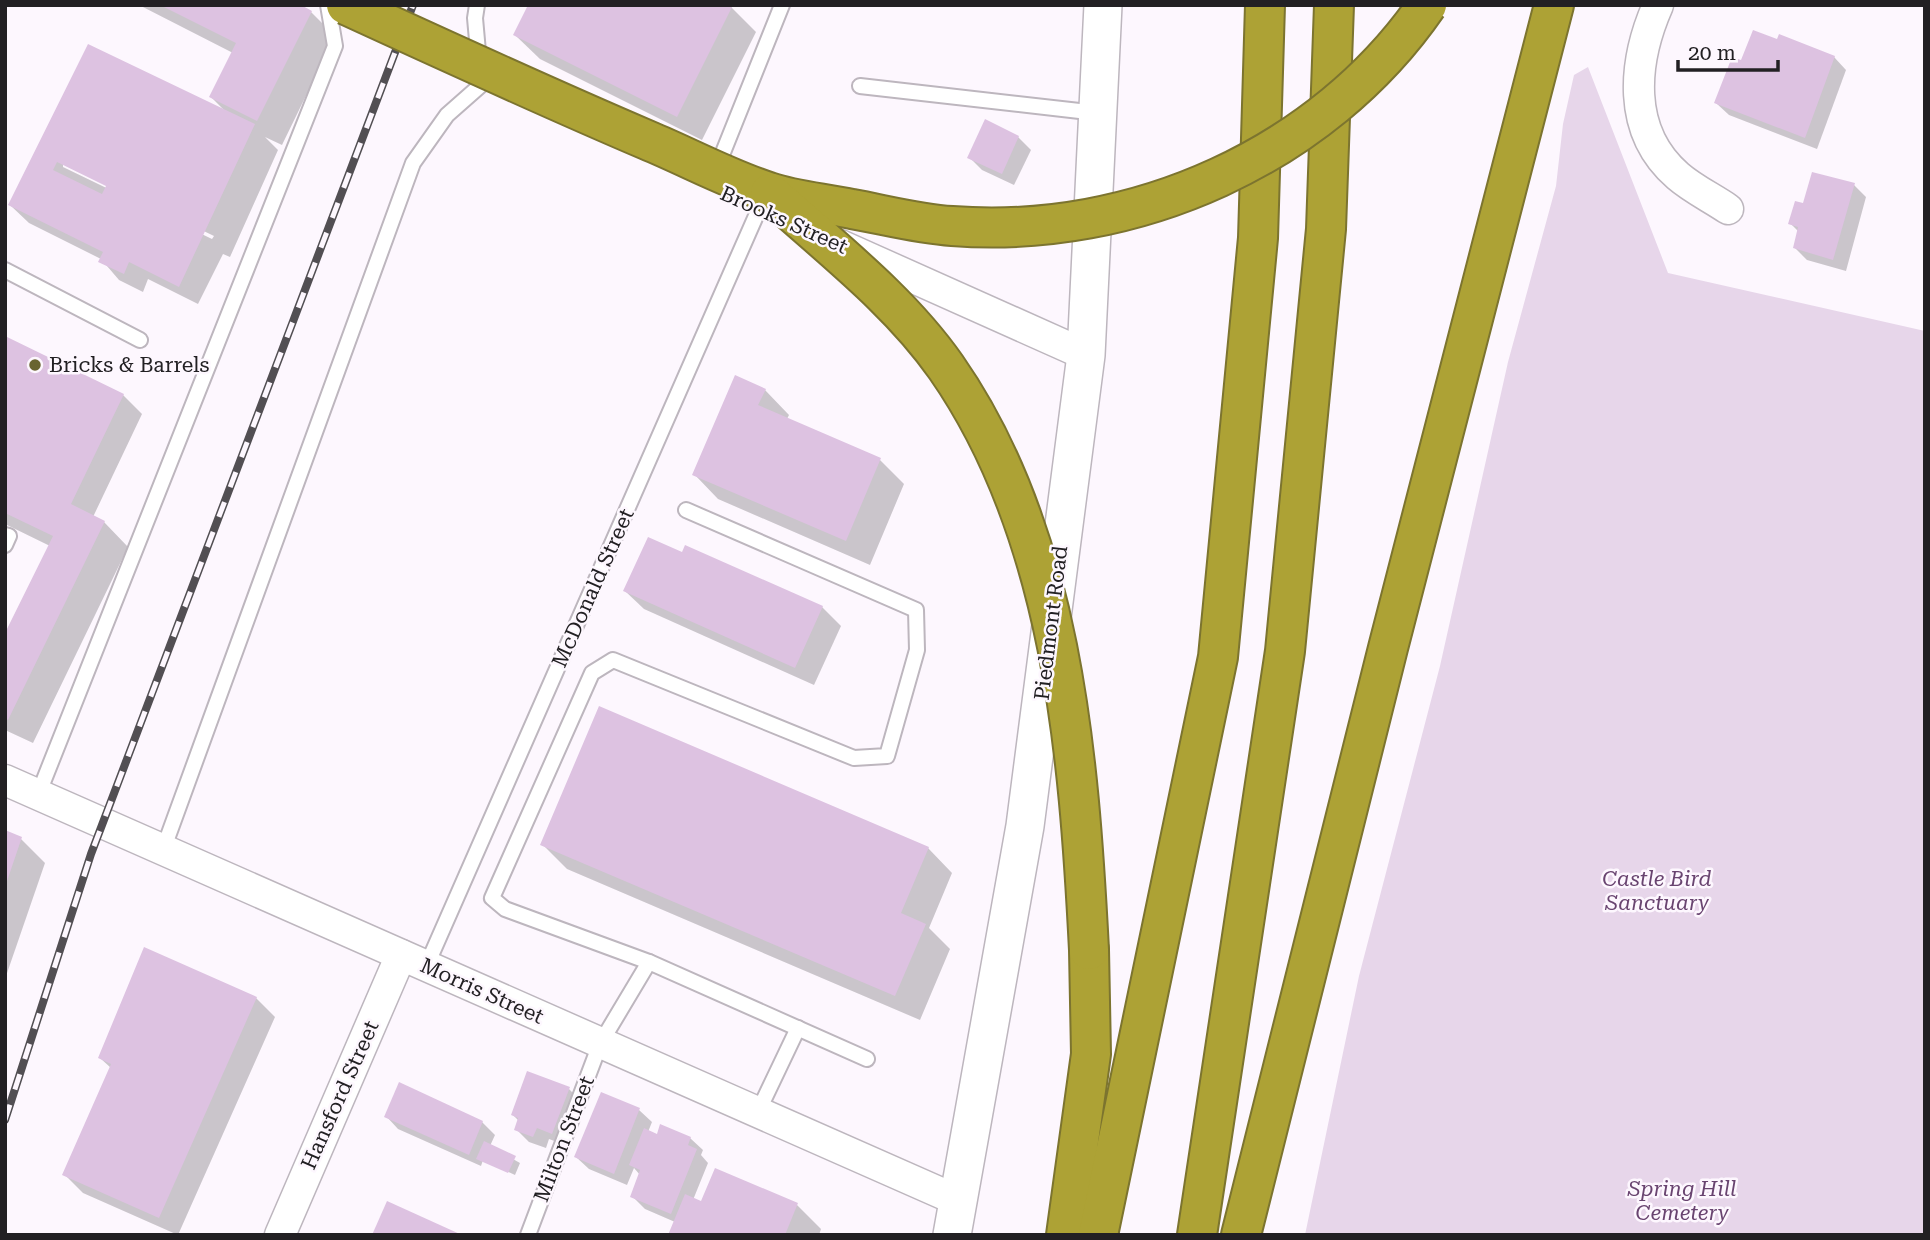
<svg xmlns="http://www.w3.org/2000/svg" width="1930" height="1240" font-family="'Roboto Serif',serif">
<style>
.green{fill:#e7d6ea}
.shadow{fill:#0003;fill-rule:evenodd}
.building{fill:#ddc2e1;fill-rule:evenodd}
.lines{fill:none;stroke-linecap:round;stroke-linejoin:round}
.service-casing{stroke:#bdb6be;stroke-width:18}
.minor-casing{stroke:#bdb6be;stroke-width:33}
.tertiary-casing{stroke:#bdb6be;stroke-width:40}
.motorway-casing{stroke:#7c742f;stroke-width:42}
.service{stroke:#fff;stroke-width:14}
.minor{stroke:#fff;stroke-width:30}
.tertiary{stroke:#fff;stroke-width:37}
.motorway{stroke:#ada235;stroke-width:38}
.rail-casing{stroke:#524f53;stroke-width:8}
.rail{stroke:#fdf7fe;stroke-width:5;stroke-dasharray:16;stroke-linecap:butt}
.motorway-bridge-casing{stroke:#7c742f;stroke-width:42;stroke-linecap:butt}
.motorway-bridge{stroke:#ada235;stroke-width:38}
.poi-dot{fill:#696430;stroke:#fdf7fe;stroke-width:2.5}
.labels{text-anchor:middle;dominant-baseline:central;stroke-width:5;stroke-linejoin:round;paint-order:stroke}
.street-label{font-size:21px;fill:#222023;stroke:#fdf7fe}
.poi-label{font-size:21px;fill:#222023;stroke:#fdf7fe;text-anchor:start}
.park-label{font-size:21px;font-style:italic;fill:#694470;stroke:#fdf7fe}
</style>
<rect width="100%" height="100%" fill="#fdf7fe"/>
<!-- green -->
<polygon class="green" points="1588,67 1668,273 1925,331 1925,1235 1305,1235 1359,976 1440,666 1508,362 1556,186 1563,124 1574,75"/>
<!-- shadow -->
<g class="shadow">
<path d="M139 5H297L311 12 335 36 282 145 265 137 278 150 230 257 223 254 198 304 148 279 143 292 119 280 101 259 29 223 10 205 89 46 226 112 211 97 233 53ZM63 163 214 236 212 239 63 167Z"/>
<polygon points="731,7 756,32 702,140 540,59 515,35"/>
<polygon points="1834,57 1846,70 1817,149 1729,115 1716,103 1742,63"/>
<polygon points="1018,137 1031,150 1014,185 982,170 969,157"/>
<polygon points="1854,185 1866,197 1846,271 1807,260 1795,248 1799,232 1790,223 1804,206"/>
<polygon points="5,338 123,395 142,414 93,517 104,522 128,547 33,743 5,730 5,637 50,546 5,524"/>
<polygon points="765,390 789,415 787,419 880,460 904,484 870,565 718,499 694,474"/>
<polygon points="625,591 822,607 841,626 814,685 644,609"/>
<polygon points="5,832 21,839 45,863 5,979"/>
<polygon points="542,844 928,848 952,873 929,928 950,949 920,1020 567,869"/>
<polygon points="145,949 256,998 275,1017 178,1235 83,1193 64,1174 111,1068 100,1058"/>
<polygon points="569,1089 581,1101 565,1145 549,1139 546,1148 529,1142 516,1129 519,1121 513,1115"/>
<polygon points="639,1110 652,1122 648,1132 658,1136 690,1138 703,1150 701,1155 708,1163 693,1200 702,1204 797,1205 821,1229 819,1235 670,1235 675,1222 645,1209 632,1196 640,1175 634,1168 627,1185 589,1169 576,1157"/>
<polygon points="386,1116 482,1122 495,1135 490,1146 520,1163 515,1175 483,1160 481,1166 398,1129"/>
</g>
<!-- building -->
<g class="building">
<polygon points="160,5 301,5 312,11 257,121 209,97 236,43"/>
<polygon points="528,5 733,5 677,117 513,35"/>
<polygon points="1753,30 1777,39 1779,34 1835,56 1805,138 1714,103 1732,57 1741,60"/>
<path d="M88 44 255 124 179 287 129 262 124 274 98 262 103 252 8 205ZM57 162 106 186 102 194 53 170Z"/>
<polygon points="985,119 1019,136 1002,174 967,158"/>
<polygon points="1812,172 1855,183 1833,260 1793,248 1798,227 1788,224 1795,201 1803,203"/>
<polygon points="5,336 124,394 71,504 105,521 8,720 5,718 5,633 53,536 5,513"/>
<polygon points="735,375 766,389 758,405 881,458 846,541 692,475"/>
<polygon points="648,537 682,552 685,545 823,606 795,668 623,591"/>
<polygon points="599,706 929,847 901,913 926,924 895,996 540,845"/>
<polygon points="5,830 22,837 6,884 5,884"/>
<polygon points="144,947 257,997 159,1218 62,1175 111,1064 98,1058"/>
<polygon points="527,1071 570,1087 552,1134 537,1128 533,1137 514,1130 518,1118 511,1115"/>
<polygon points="399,1082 483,1121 469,1155 384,1117"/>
<polygon points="601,1092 640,1108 614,1174 574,1157"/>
<polygon points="660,1124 691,1137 688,1145 697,1149 671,1214 630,1197 640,1170 629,1165 644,1128 657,1134"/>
<polygon points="484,1141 516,1156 508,1173 476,1159"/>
<polygon points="715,1168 798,1203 785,1235 668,1235 685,1194 701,1201"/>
<polygon points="387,1201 462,1235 372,1235"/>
</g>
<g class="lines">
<defs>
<g id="service">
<polyline points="860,86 1097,113"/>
<polyline points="716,170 782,5"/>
<polyline points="5,270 140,340"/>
<polyline points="5,535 9,536 5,545"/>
<polyline points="38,795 335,46 328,5"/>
<polyline points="163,850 413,163 447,115 481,85 475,18 477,5"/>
<polyline points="649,962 867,1059"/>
<polyline points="426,967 759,209"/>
<polyline points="758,1112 798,1028"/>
<polyline points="528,1235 600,1044 649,962 505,909 492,898 592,673 613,660 854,758 887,756 917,650 916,610 686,510"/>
</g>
<g id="minor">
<path d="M1658 5C1633 62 1626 131 1678 176 1693 189 1712 198 1728 209"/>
<polyline points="840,245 1086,355"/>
<polyline points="5,780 959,1201"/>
<polyline points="280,1235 401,955"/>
</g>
<polyline id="tertiary" points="952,1235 1025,826 1086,355 1103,5"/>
<g id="motorway">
<polyline points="1066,1235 1091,1054 1089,950"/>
<polyline points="1098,1235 1218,657 1258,238 1265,5"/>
<polyline points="1197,1235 1285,651 1326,229 1334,5"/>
<polyline points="1241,1235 1388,648 1554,5"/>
</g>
</defs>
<!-- service casing -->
<use href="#service" class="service-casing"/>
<!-- minor casing -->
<use href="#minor" class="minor-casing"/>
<!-- tertiary casing -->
<use href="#tertiary" class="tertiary-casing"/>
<!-- motorway casing -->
<use href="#motorway" class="motorway-casing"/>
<!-- service -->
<use href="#service" class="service"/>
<!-- minor -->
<use href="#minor" class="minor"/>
<!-- tertiary -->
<use href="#tertiary" class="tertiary"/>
<!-- motorway -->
<use href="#motorway" class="motorway"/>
<defs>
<polyline id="rail" points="5,1120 91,854 413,5"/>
</defs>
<!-- rail casing -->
<use href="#rail" class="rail-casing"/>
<!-- rail -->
<use href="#rail" class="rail"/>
<defs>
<g id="motorway-bridge">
<path d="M346 5C446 51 546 97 647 140 688 157 728 179 769 192 795 201 825 203 852 209 885 215 919 224 952 226 1134 240 1323 156 1427 5"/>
<path d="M770 193C831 248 899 300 946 367 1062 533 1079 754 1089 950"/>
</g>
</defs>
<!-- motorway-bridge casing -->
<use href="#motorway-bridge" class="motorway-bridge-casing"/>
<!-- motorway-bridge -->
<use href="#motorway-bridge" class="motorway-bridge"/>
</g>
<!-- markers -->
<circle class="poi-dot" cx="35" cy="365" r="7"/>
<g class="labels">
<!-- street labels -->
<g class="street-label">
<text transform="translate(784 220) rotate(24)">Brooks Street</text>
<text transform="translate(593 588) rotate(-66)">McDonald Street</text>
<text transform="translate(1051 623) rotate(-83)">Piedmont Road</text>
<text transform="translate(482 991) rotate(24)">Morris Street</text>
<text transform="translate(340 1095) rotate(-66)">Hansford Street</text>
<text transform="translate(564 1139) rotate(-69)">Milton Street</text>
</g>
<!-- poi labels -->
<g class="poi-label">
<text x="49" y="365">Bricks &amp; Barrels</text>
</g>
<!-- park labels -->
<g class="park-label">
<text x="1657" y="879">Castle Bird<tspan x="1657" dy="24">Sanctuary</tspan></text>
<text x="1682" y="1189">Spring Hill<tspan x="1682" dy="24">Cemetery</tspan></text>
</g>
</g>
<!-- border -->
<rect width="1930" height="1240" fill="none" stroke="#222023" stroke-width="14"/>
<!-- scale -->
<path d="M1678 60v10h100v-10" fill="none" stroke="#222023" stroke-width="3.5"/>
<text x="1688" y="60" font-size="21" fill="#222023" stroke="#fdf7fe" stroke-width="5" paint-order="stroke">20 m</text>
</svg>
